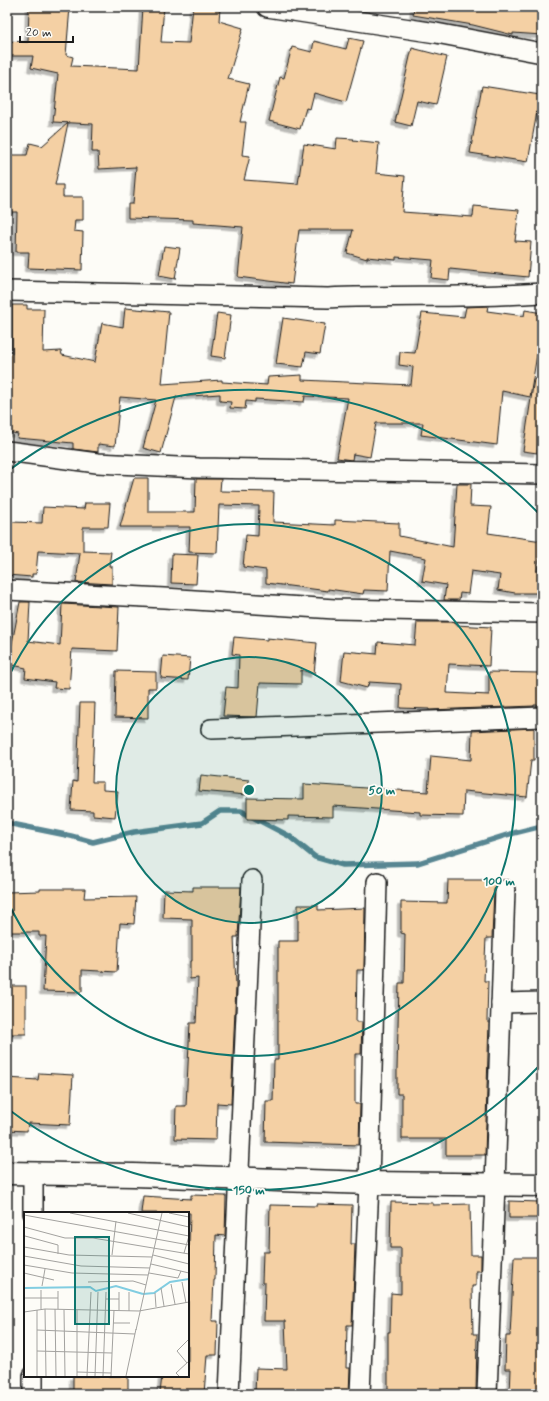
<svg xmlns="http://www.w3.org/2000/svg" width="549" height="1401" font-family="Mynerve,sans-serif">
<style>
.lines{fill:none;stroke-linecap:round;stroke-linejoin:round}
.stream{stroke:#598692;stroke-width:5.5}
.building{fill:#f4d0a4;stroke:#1c1c1c;filter:url(#shadow)}
.minor-casing{stroke:#1c1c1c;stroke-width:22}
.tertiary-casing{stroke:#1c1c1c;stroke-width:25}
.minor{stroke:#fdfcf7;stroke-width:19}
.tertiary{stroke:#fdfcf7;stroke-width:22}
.ring{fill:none;stroke:#0f766e;stroke-width:2}
.inset-river{fill:none;stroke:#81cde1;stroke-width:2}
.inset-road{fill:none;stroke:#a3a29f;stroke-width:1}
.view{fill:#0f766e;fill-opacity:0.15;stroke:#0f766e;stroke-width:2}
.inset-edge{fill:none;stroke:#1c1c1c;stroke-width:2}
.centre{fill:#0f766e;stroke:#fdfcf7;stroke-width:2}
.ring-label{font-size:12px;text-anchor:middle;font-weight:bold;fill:#0f766e;stroke:#fdfcf7;stroke-width:3.5;stroke-linejoin:round;paint-order:stroke}
</style>
<defs>
<filter id="shadow"><feDropShadow dx="-3.5" dy="3.5" stdDeviation="0" flood-color="#0004"/></filter>
</defs>
<rect width="100%" height="100%" fill="#fdfcf7"/>
<filter id="ink" filterUnits="userSpaceOnUse"><feTurbulence type="fractalNoise" baseFrequency=".025" numOctaves="2"/><feDisplacementMap in="SourceGraphic" scale="8" xChannelSelector="R" yChannelSelector="G"/><feConvolveMatrix kernelMatrix="1 2 1 2 8 2 1 2 1" color-interpolation-filters="sRGB"/></filter>
<g filter="url(#ink)">
<g class="lines">
<!-- stream -->
<polyline class="stream" points="7,823 71,836 93,842 134,832 202,823 220,811 241,811 289,836 315,857 343,865 418,863 510,834 542,826"/>
</g>
<!-- building -->
<g class="building">
<polygon points="29,7 70,7 66,55 73,57 71,66 139,69 143,7 164,7 161,42 189,43 193,7 220,8 219,21 243,28 228,79 249,84 240,122 246,122 242,155 250,156 244,180 298,184 304,144 336,149 337,138 354,139 353,140 379,143 376,173 405,176 402,212 473,217 474,206 519,210 515,241 531,242 528,277 450,269 449,280 431,278 433,260 396,257 396,260 367,257 367,259 347,253 353,230 299,230 292,284 238,277 243,227 193,223 193,220 128,218 128,204 133,204 136,167 99,169 98,152 92,152 93,124 53,122 58,74 31,68 33,56 7,56 7,41 28,42"/>
<polygon points="414,7 520,7 519,9 542,11 542,35 513,33 513,35 473,25 413,15"/>
<polygon points="349,38 363,41 346,102 314,93 310,109 306,108 300,129 269,121 280,77 284,78 292,47 312,52 314,41 346,49"/>
<polygon points="412,48 447,57 436,105 417,101 411,126 395,122"/>
<polygon points="482,86 540,95 528,162 470,153"/>
<polygon points="68,123 55,185 63,185 63,197 83,197 83,220 75,220 74,231 83,232 82,270 28,268 29,252 16,252 17,212 7,212 7,155 27,155 30,143 42,146"/>
<polygon points="164,246 180,248 175,279 159,276"/>
<polygon points="12,305 27,305 27,309 44,309 43,352 61,351 62,355 95,362 102,323 123,327 125,308 169,312 162,384 222,380 222,382 267,385 268,377 302,375 302,380 411,385 413,367 399,365 400,352 415,353 422,313 464,317 466,307 488,306 487,311 524,316 525,310 542,313 542,324 530,397 502,391 497,445 421,435 423,423 376,423 370,457 353,454 352,460 337,458 348,398 305,396 304,402 255,399 255,402 246,401 245,409 230,408 231,402 220,401 220,394 176,397 161,453 143,448 156,400 120,397 115,446 98,444 98,452 73,449 73,443 17,438 18,434 7,432 7,354 12,354"/>
<polygon points="217,313 231,315 225,358 211,356"/>
<polygon points="283,318 325,324 320,354 306,352 303,367 276,364"/>
<polygon points="534,379 542,379 542,420 537,453 523,451"/>
<polygon points="134,478 148,478 148,512 195,512 196,479 221,479 220,491 274,492 273,522 335,525 335,520 399,523 399,536 453,547 457,484 471,484 470,506 491,507 488,533 542,541 537,571 542,571 542,593 515,593 498,590 500,575 471,571 468,594 460,593 459,600 444,600 446,585 422,581 426,558 390,551 388,591 364,590 363,594 328,589 328,591 266,583 266,570 243,567 246,535 258,536 259,506 219,505 217,553 189,552 190,527 120,527"/>
<polygon points="85,503 110,503 108,527 83,527 83,551 111,552 109,566 112,566 112,584 76,582 80,553 38,551 36,574 32,574 32,577 7,575 11,522 42,523 43,507 84,509"/>
<polygon points="172,554 198,555 196,584 171,583"/>
<polygon points="20,602 30,602 28,641 60,645 62,604 119,607 117,651 72,649 69,689 54,688 55,682 25,678 26,668 8,664"/>
<polygon points="417,622 457,622 456,625 491,627 489,666 449,664 447,693 489,695 489,672 540,673 540,705 534,705 534,706 429,710 429,709 400,708 401,684 369,682 367,688 341,681 344,651 377,654 378,642 415,645"/>
<polygon points="234,637 267,640 267,638 317,643 314,674 301,670 301,684 260,683 257,717 223,716 226,687 238,688 239,655 232,654"/>
<polygon points="163,656 190,658 188,680 161,678"/>
<polygon points="116,671 156,672 156,688 148,688 148,718 115,717"/>
<polygon points="80,703 95,703 92,782 103,782 103,790 118,791 115,817 93,815 93,811 71,810 73,781 77,782"/>
<polygon points="534,728 534,760 531,760 527,797 464,791 463,816 420,815 420,812 333,806 333,817 288,816 288,820 247,819 247,798 304,799 304,784 428,792 431,756 471,760 472,731"/>
<polygon points="201,775 249,780 247,795 199,791"/>
<polygon points="448,880 497,880 494,890 492,938 486,938 484,981 488,981 487,1021 489,1021 485,1155 446,1155 446,1139 402,1139 402,1094 397,1094 397,1070 399,983 404,983 405,934 401,933 401,902 447,903"/>
<polygon points="193,887 241,887 238,937 234,937 236,986 231,1104 217,1103 216,1140 175,1139 176,1106 186,1106 190,1023 196,1023 198,978 190,979 190,961 192,961 192,919 163,918 164,890 193,891"/>
<polygon points="40,889 85,889 84,898 136,897 134,924 120,923 117,972 82,970 82,991 80,992 43,991 46,936 39,936 39,932 7,932 7,892 40,891"/>
<polygon points="298,905 318,905 318,910 365,908 364,970 357,970 356,1022 362,1022 361,1054 355,1054 355,1104 360,1104 359,1145 265,1142 266,1101 273,1101 274,1060 278,1060 278,941 298,941"/>
<rect x="7" y="986" width="19" height="48"/>
<polygon points="39,1073 73,1075 70,1125 28,1123 27,1131 7,1130 7,1078 38,1080"/>
<polygon points="191,1195 226,1196 225,1236 216,1235 215,1280 214,1280 212,1321 218,1321 217,1355 207,1355 204,1394 160,1393 162,1376 188,1376 188,1246 189,1246 190,1213 141,1213 143,1196 191,1199"/>
<polygon points="509,1201 539,1202 539,1218 509,1218"/>
<polygon points="391,1202 433,1203 433,1205 470,1204 471,1255 481,1255 481,1271 476,1271 476,1286 472,1286 473,1334 477,1334 476,1394 388,1394 388,1332 390,1332 391,1293 401,1294 401,1248 390,1248"/>
<polygon points="317,1204 352,1205 351,1244 355,1244 352,1325 347,1325 346,1368 350,1368 349,1394 255,1394 256,1368 287,1369 285,1321 264,1321 265,1283 262,1283 263,1252 269,1252 270,1205 317,1206"/>
<polygon points="514,1257 542,1257 542,1394 510,1394 511,1369 505,1369 506,1336 510,1336"/>
<rect x="73" y="1376" width="55" height="18"/>
</g>
<g class="lines">
<defs>
<g id="minor">
<polyline points="267,7 436,33 542,53"/>
<path d="M7 291 328 298C399 295 471 298 542 293"/>
<polyline points="7,451 97,463 199,468 542,474"/>
<polyline points="7,590 164,598 335,609 542,613"/>
<path d="M211 729C322 726 432 721 542 717"/>
<polyline points="501,1003 542,1002"/>
<polyline points="33,1213 33,1173"/>
<polyline points="33,1394 33,1376"/>
<polyline points="229,1394 252,880"/>
<polyline points="360,1394 369,1183 377,882"/>
<polyline points="487,1394 495,1184 505,890"/>
</g>
<polyline id="tertiary" points="7,1173 134,1175 369,1183 542,1185"/>
</defs>
<!-- minor casing -->
<use href="#minor" class="minor-casing"/>
<!-- tertiary casing -->
<use href="#tertiary" class="tertiary-casing"/>
<!-- minor -->
<use href="#minor" class="minor"/>
<!-- tertiary -->
<use href="#tertiary" class="tertiary"/>
</g>
</g>
<!-- distance rings -->
<circle cx="249" cy="790" r="133" fill="#0f766e" fill-opacity=".12"/>
<g class="ring">
<circle cx="249" cy="790" r="133"/>
<path d="M8 678A266 266 0 1 1 8 902"/>
<path d="M542 1063A400 400 0 0 1 8 1109M8 471A400 400 0 0 1 542 517"/>
</g>
<!-- overview -->
<g transform="translate(24 1212)">
<rect width="165" height="165" fill="#fdfcf7"/>
<path class="inset-river" d="M0 76 66 75 72 79 92 74 119 82M119 82 130 81 146 70 165 67"/>
<path class="inset-road" d="M46 1 165 24M104 1 165 15M145 1 165 5M0 3 165 33M0 15 41 26H69L165 42M1 24 34 33V42M0 35 45 43 128 45M160 41 165 24M88 43 92 9M129 43 165 52M0 44 57 54 126 56M127 52 165 61M0 53 48 61 124 63M0 61 30 68M125 61 154 66 157 59M64 70 109 69 122 73M158 70 162 91M147 72 151 92M18 74 21 57M137 76 140 94M34 79V97M95 80V98M105 80V99M131 81 132 95M0 86H34M82 87H95M17 97V78M21 97 22 164M31 97 32 164M13 98V164M40 98 41 164M0 100 21 97 115 99 165 90M89 111H106M13 118 111 122M112 118 138 1M13 139 88 141M163 151 153 139 165 127M53 160 87 161M53 164V98M63 164 67 80M71 164 74 80M79 164 82 80M87 164 90 98M102 164 112 117M155 164 152 161 165 149"/>
<path class="view" d="M51 25H85V112H51Z"/>
<rect width="165" height="165" class="inset-edge"/>
</g>
<circle cx="249" cy="790" r="6" class="centre"/>
<g class="ring-label">
<text x="382" y="794">50 m</text>
<text x="499" y="885">100 m</text>
<text x="249" y="1194">150 m</text>
</g>
<!-- margin -->
<rect width="549" height="1401" fill="none" stroke="#fdfcf7" stroke-width="24"/>
<rect x="12" y="12" width="525" height="1377" fill="none" stroke="#1c1c1c" stroke-width="1.5" filter="url(#ink)"/>
<!-- scale -->
<path d="M20 36v6h53v-6" fill="none" stroke="#1c1c1c" stroke-width="2"/>
<text x="26" y="36" font-size="12" fill="#1c1c1c" stroke="#fdfcf7" stroke-width="3" paint-order="stroke">20 m</text>
</svg>
